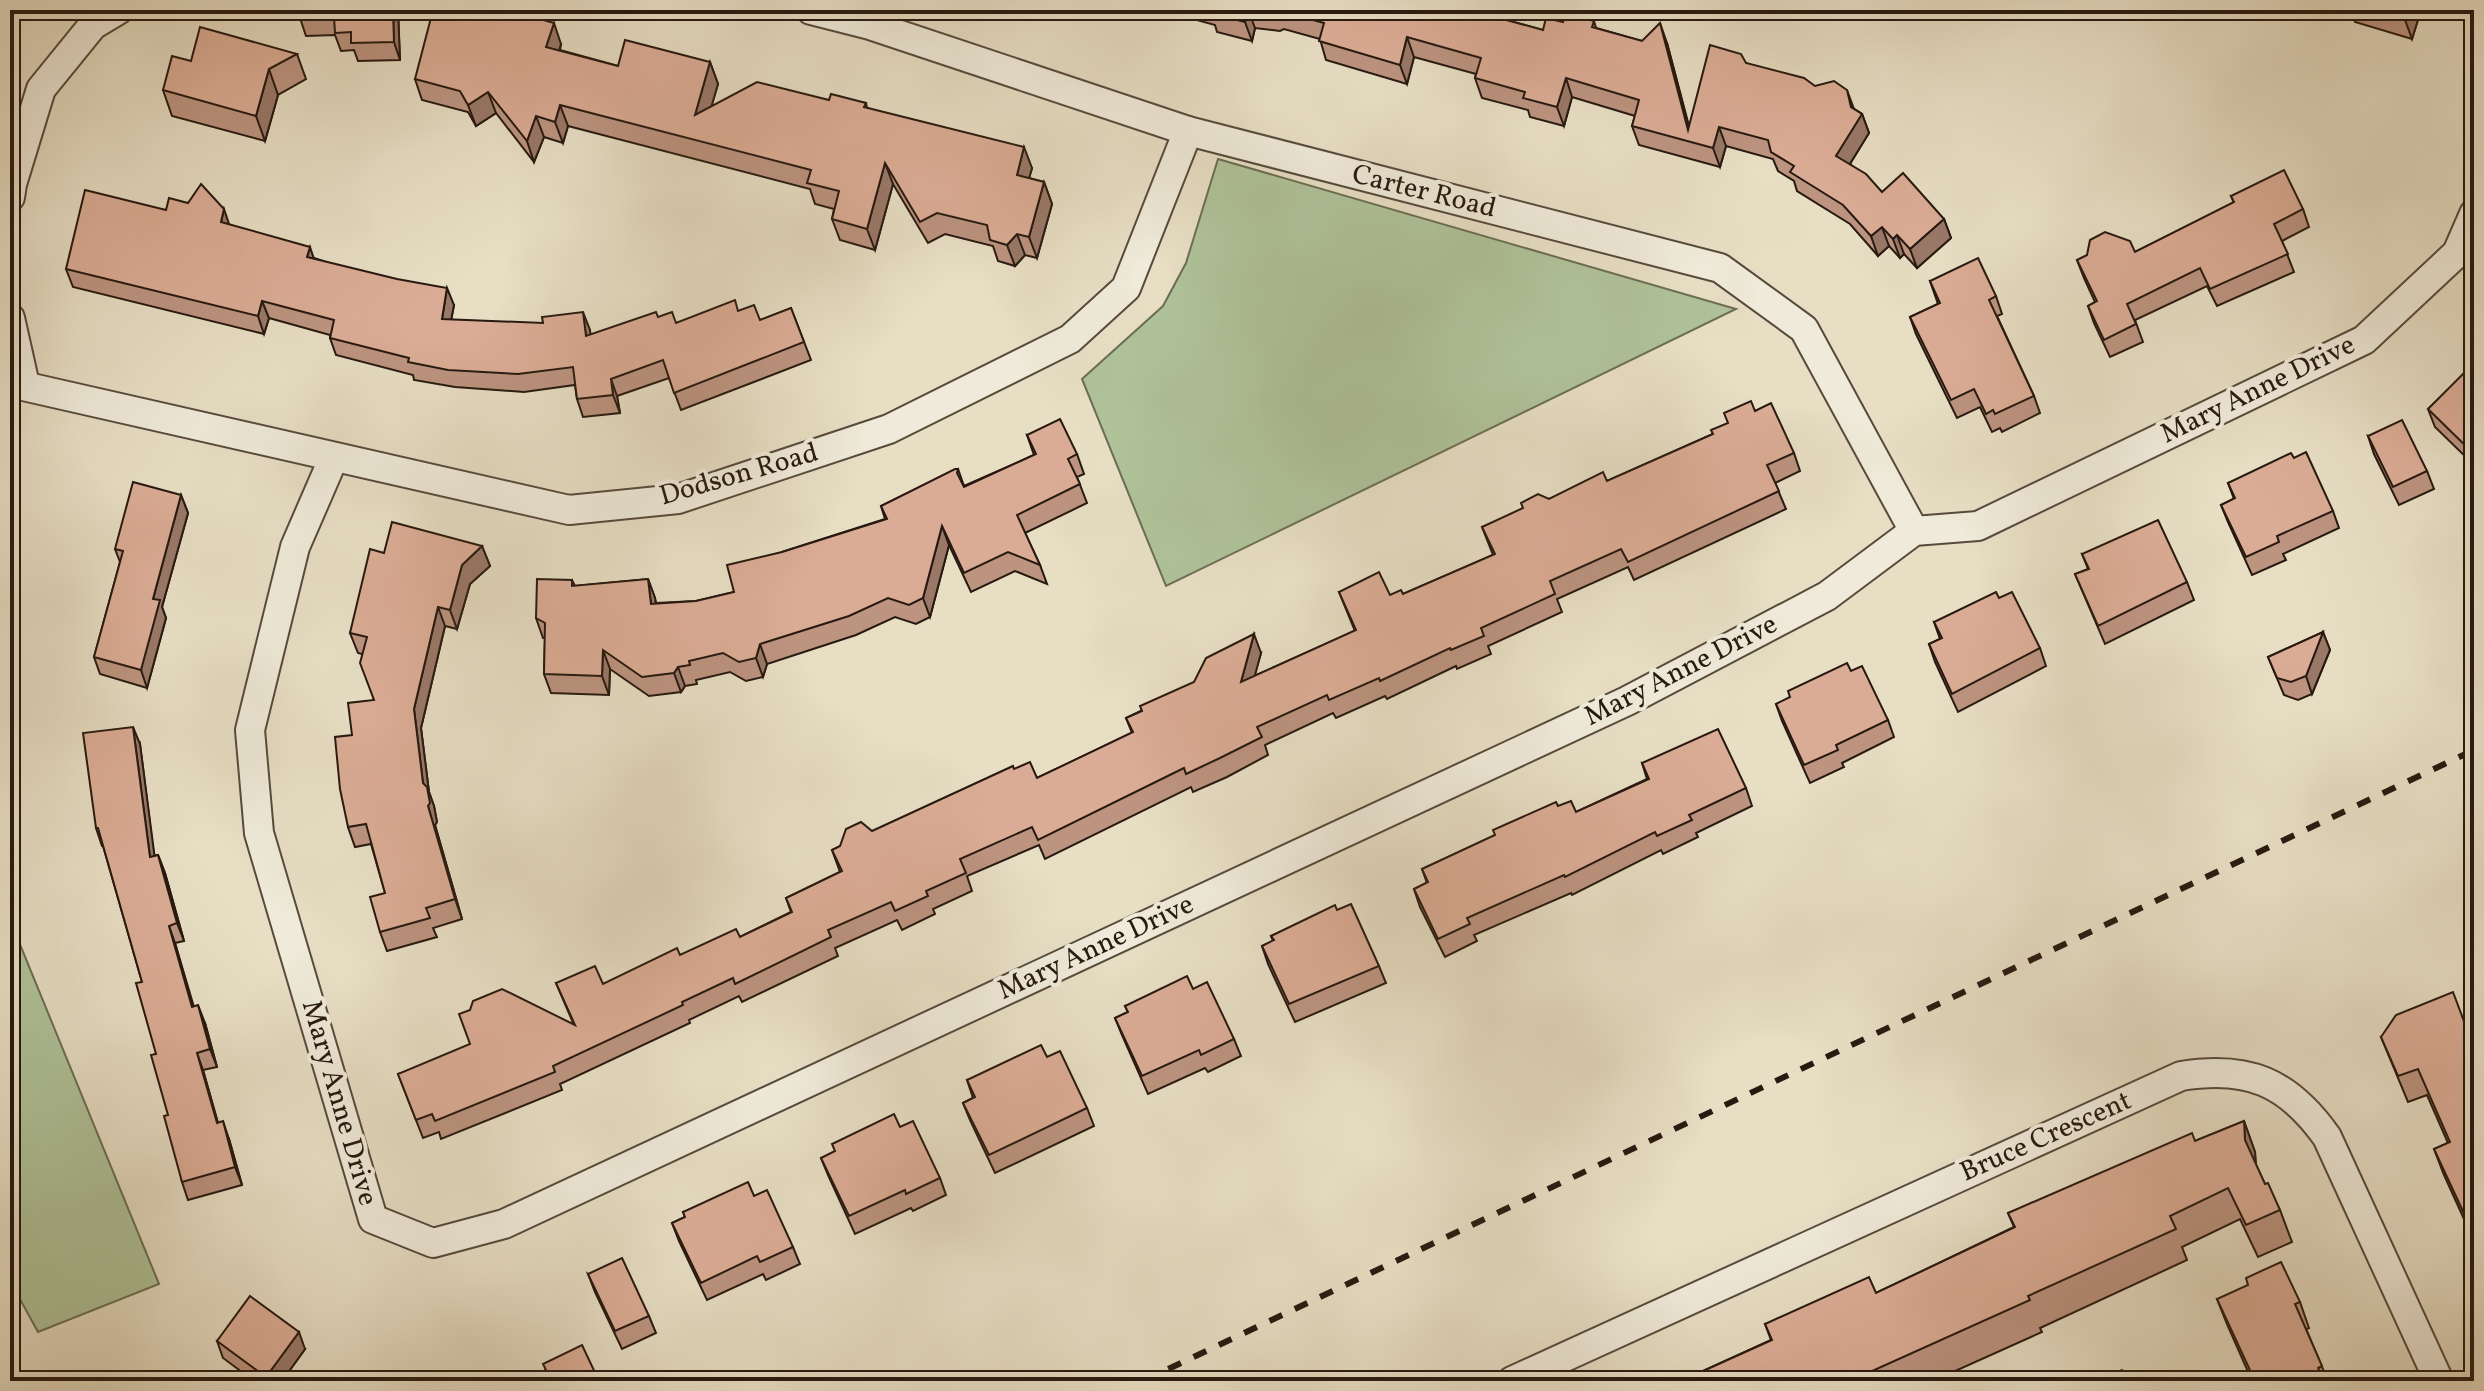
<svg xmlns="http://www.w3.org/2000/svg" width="2484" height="1391" font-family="Vollkorn,serif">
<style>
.green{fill:#afc299;stroke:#6b6e54;stroke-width:2}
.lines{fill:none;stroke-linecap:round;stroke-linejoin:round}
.minor-casing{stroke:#574a3d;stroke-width:32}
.minor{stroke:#efead9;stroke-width:28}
.rail{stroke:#271910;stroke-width:6;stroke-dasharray:14 14;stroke-linecap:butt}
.wall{fill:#bc9480;stroke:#271910;stroke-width:2}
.shaded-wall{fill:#997868;stroke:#271910;stroke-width:2}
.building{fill:#dbac95;stroke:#271910;stroke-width:2}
.labels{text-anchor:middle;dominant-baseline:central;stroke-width:8;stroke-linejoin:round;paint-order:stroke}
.street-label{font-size:28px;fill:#271910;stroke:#efead9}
</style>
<rect width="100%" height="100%" fill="#e7dec4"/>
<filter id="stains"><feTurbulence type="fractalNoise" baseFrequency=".0025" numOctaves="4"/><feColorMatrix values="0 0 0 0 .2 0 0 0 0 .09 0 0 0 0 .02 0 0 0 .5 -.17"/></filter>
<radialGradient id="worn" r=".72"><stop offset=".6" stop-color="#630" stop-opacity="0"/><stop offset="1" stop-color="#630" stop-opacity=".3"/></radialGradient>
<!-- green -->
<g class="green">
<polygon points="1218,159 1736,309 1166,586 1082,379 1163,306 1186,263"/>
<polygon points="10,920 159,1284 38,1332 10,1281"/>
</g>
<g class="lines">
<defs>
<g id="minor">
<polyline points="811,10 870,25 1188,131 1720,268 1804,329 1914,531"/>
<polyline points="10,197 12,184 41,89 93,25 118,10"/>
<polyline points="10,318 25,385"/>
<polyline points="10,383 569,510 678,499 889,429 1070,339 1126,288 1188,131"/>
<polyline points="334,457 295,547 250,730 259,833 373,1219 433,1243 504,1224 1627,701 1827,596 1914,531 1978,526 2364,340 2457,253 2474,214"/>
<path d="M1512 1381 2181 1076C2248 1065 2288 1082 2327 1137L2439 1381"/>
</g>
</defs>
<!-- minor casing -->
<use href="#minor" class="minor-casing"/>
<!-- minor -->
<use href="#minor" class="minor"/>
<!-- rail -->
<polyline class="rail" points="1143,1381 2474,750"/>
</g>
<!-- wall -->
<g class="wall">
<polygon points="398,10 400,60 358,61 354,50 341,51 335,35 306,36 300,18"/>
<polygon points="1167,10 1470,10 1543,30 1563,22 1594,21 1596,28 1642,41 1667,43 1689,126 1746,63 1854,109 1862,114 1869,133 1850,164 1882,192 1944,219 1951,238 1917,268 1904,254 1900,258 1889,246 1878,256 1850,224 1797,191 1794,181 1778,171 1773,159 1726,146 1720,167 1639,145 1632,126 1635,116 1572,97 1564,126 1530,117 1528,110 1482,98 1475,78 1476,74 1414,57 1407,84 1326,60 1320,39 1284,29 1280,31 1255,28 1252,41 1217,32 1215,25 1168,12"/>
<polygon points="2350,10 2421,10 2412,39 2355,22"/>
<polygon points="561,44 560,50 618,66 710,62 718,84 711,106 829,100 866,103 867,108 1032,168 1029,178 1044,182 1052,204 1037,258 1025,255 1015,266 998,261 993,246 945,234 928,243 893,184 875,250 840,240 832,219 834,209 815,204 810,189 568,126 563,143 544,137 534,162 496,113 476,126 468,112 422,100 415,79"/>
<polygon points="297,54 306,79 278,95 265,141 172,116 163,90 191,61"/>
<polygon points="2231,196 2303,209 2309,227 2282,241 2294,272 2217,306 2207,286 2135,320 2143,342 2110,357 2094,323 2088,306 2095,302 2084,278 2077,260 2135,252 2234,203"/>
<polygon points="166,210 230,225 314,258 454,305 451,320 590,330 590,335 658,317 676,323 738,311 760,320 791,308 811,360 681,410 669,378 617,396 620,413 583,417 577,399 575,385 524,392 455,387 414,380 413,375 336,355 330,338 330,335 269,318 264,334 73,287 66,269"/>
<polygon points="1930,281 1996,296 2002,314 1997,316 2034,396 2040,413 2002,432 2000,428 1992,432 1980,407 1957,418 1916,334 1910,317 1938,304"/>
<polygon points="2474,365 2474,465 2435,427 2428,409"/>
<polygon points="1755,411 1794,453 1800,471 1775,483 1786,509 1634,580 1628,567 1557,599 1562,612 1488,646 1491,654 1457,669 1456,666 1387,699 1385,696 1336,718 1333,713 1265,745 1268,755 1227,777 1193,792 1191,787 1045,859 1039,845 967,876 972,891 933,909 935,914 902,930 897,920 835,948 838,956 742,1002 739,996 689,1020 690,1023 560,1084 562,1090 441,1139 439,1132 423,1138 398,1074 574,1025 556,983 603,984 680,955 740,937 791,912 786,898 840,872 832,850 1014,769 1037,778 1132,733 1126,718 1261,653 1254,676 1355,631 1339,592 1390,595 1403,594 1493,555 1482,527 1549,499 1607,481 1713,434"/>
<polygon points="1027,435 1077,454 1084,474 1077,477 1087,503 1025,533 1040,565 1047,584 1015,571 971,592 949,545 930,617 916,624 895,617 856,635 767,664 763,677 746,681 730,672 696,680 697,684 685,686 681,692 649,696 610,669 609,695 551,693 544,674 545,638 543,638 536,618 572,580 575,586 648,579 655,598 656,603 696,601 734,592 782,552 885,519 881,506 958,469 964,486 1034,455"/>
<polygon points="2368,436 2427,471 2434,489 2399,505 2374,454"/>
<polygon points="2294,458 2333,511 2339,528 2283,554 2286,560 2252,575 2228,522 2221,505 2234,499 2228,483"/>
<polygon points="181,495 188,513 162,607 166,618 147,688 100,674 94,657 120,562 115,549"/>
<polygon points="482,546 490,566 470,584 457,629 445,626 421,728 429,792 434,806 437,822 435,825 462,919 433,928 437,937 387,951 380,932 385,893 371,844 355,847 348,827 352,735 374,700 362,654 358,653 350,633 384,553"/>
<polygon points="2082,554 2187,582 2194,600 2105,644 2075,574 2088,569"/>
<polygon points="1934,622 2040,648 2046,666 1958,712 1935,662 1929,644 1940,639"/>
<polygon points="2323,632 2330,650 2312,694 2298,700 2284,695 2268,657"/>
<polygon points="1851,671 1888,720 1894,737 1842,763 1844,767 1810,783 1782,721 1776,704"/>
<polygon points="140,744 154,856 158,855 165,873 184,941 175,943 193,1007 205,1023 217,1067 203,1070 218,1123 229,1139 242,1185 188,1200 182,1182 142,982 103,846 102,846 96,828"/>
<polygon points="1642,763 1746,788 1752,806 1696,833 1698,837 1663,854 1661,850 1572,895 1571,893 1474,935 1477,941 1445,957 1420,907 1414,889 1427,883 1422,869 1558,806 1576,812 1647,779"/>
<polygon points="1337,910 1379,966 1386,983 1295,1022 1268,964 1262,946 1273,941 1271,936"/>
<polygon points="1193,989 1234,1039 1241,1056 1208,1072 1205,1068 1148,1094 1122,1035 1115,1018 1128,1012 1125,1006"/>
<polygon points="2381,1037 2474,1048 2474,1241 2444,1175 2434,1149 2448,1143 2427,1095 2408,1102"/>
<polygon points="1047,1057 1087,1108 1094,1126 995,1173 970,1120 963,1103 973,1098 967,1080"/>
<polygon points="2244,1121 2255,1152 2256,1165 2265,1184 2280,1210 2292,1242 2258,1257 2240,1219 2182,1247 2187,1260 2040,1328 2042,1332 1933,1381 1681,1381 1771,1340 1765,1324 1876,1293 2014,1227 2008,1213 2195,1141"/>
<polygon points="900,1127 940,1178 946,1195 913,1211 911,1208 855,1234 828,1175 821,1158"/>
<polygon points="754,1196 793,1247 800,1264 766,1280 763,1274 707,1300 679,1241 672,1223 685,1217 683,1212"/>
<polygon points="588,1274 649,1316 656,1333 622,1349 595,1292"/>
<polygon points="2217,1299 2300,1302 2309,1328 2306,1329 2328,1381 2252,1381 2227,1324"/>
<polygon points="217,1341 305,1349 282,1381 254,1381 223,1358"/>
</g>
<!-- shaded-wall -->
<g class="shaded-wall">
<polygon points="393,10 398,10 400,60 394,42"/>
<polygon points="1248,10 1255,28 1252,41 1245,22"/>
<polygon points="2406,10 2421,10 2412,39 2404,17"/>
<polygon points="554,23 561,44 554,68 546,47"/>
<polygon points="1660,23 1667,43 1693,143 1688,130"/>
<polygon points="1407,37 1414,57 1407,84 1400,65"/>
<polygon points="710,62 718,84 703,136 695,115"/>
<polygon points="269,69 278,95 265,141 256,116"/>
<polygon points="1566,78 1572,97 1564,126 1557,107"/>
<polygon points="1847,90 1854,109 1862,114 1869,133 1843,175 1836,156 1851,107"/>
<polygon points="488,92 496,113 476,126 468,105"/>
<polygon points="560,105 568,126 563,143 555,122"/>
<polygon points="536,116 544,137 534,162 527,141"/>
<polygon points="1719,127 1726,146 1720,167 1713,148"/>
<polygon points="1024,147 1032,168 1024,196 1017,175"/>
<polygon points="885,163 893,184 875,250 867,229"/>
<polygon points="1044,182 1052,204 1037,258 1029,237"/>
<polygon points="224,209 230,227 221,222"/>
<polygon points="1944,219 1951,238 1917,268 1910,249"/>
<polygon points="1882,227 1889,246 1878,256 1871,236"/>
<polygon points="1017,234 1025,255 1015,266 1007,245"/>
<polygon points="1897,235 1904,254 1900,258 1893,239"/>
<polygon points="310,247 316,265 307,257"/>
<polygon points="447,288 454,305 448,337 442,319"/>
<polygon points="262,301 269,318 264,334 258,316"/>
<polygon points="583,312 590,330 593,354 586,336"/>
<polygon points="611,379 617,396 620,413 613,395"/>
<polygon points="181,495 188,513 162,607 166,618 147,688 141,670 153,599"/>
<polygon points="942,526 949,545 930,617 923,598"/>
<polygon points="482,546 490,566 470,584 457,629 450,610 462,565"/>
<polygon points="648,579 655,598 658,623 651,604"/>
<polygon points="438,607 445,626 421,728 429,792 434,806 437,822 435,825 462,919 455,899 428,806 423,783 414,709"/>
<polygon points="2323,632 2330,650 2312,694 2306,676"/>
<polygon points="1254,634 1261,653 1248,701 1241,682"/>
<polygon points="760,644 767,664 763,677 756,658"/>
<polygon points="603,650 610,669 609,695 602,676"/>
<polygon points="678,667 685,686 681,692 674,673"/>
<polygon points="133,727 140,744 157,875 150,857"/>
<polygon points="158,855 165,873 184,941 177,923"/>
<polygon points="169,926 175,943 199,1024 192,1007"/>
<polygon points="198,1005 205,1023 217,1067 210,1049"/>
<polygon points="197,1053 203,1070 223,1141 217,1123"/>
<polygon points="223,1121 229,1139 242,1185 235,1167"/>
<polygon points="2244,1121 2255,1152 2256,1172 2245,1140"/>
<polygon points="299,1332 305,1349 282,1381 267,1381 266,1377"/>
</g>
<!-- building -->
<g class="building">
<polygon points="300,10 393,10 394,42 351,43 351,32 335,33 334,17 300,18"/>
<polygon points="433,10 508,10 554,23 546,47 618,66 625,40 710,62 695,115 757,82 829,100 831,94 866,103 864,107 1024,147 1017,175 1044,182 1029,237 1017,234 1007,245 990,240 987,225 937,213 920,222 885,163 867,229 832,219 839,191 807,183 811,170 560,105 555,122 536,116 527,141 488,92 468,105 460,91 415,79"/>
<polygon points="1211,10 1248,10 1245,22 1210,13"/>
<polygon points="1258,10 1470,10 1543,30 1546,18 1563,22 1566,13 1594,21 1592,27 1642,41 1660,23 1688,130 1710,45 1741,54 1746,63 1804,78 1815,86 1834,81 1847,90 1851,107 1862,114 1836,156 1866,174 1882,192 1903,173 1944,219 1910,249 1897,235 1893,239 1882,227 1871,236 1843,205 1790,172 1794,166 1771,152 1768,140 1719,127 1713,148 1632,126 1639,100 1566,78 1557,107 1523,98 1525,92 1475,78 1481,58 1407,37 1400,65 1319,41 1324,23 1277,10 1274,12"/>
<polygon points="2381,10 2406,10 2404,17"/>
<polygon points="200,27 297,54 269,69 256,116 163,90 172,56 191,61"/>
<polygon points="2284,170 2303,209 2274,224 2288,254 2210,289 2200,268 2127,304 2136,324 2104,340 2088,306 2097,301 2077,260 2087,255 2090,240 2105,232 2130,241 2135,252 2234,202 2231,196"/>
<polygon points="201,184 224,209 221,222 310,247 307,257 397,279 447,288 442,319 543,323 542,317 583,312 586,336 656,312 658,317 672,312 676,323 735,300 738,311 754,305 760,320 791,308 804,342 674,393 663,360 611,379 613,395 577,399 573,367 518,374 448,370 408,362 409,358 330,338 334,320 262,301 258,316 66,269 85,190 166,210 169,198 188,203"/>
<polygon points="1978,258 1996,296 1989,300 2034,396 1995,414 1993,410 1986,414 1974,389 1951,400 1910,317 1940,303 1930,281"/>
<polygon points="2473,364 2474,365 2474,454 2428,409"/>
<polygon points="1751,401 1755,411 1771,403 1794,453 1767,465 1779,491 1628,562 1621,549 1550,581 1555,594 1481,628 1484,636 1451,650 1450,648 1380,681 1379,678 1329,700 1327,695 1257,727 1262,737 1220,758 1186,774 1184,768 1038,840 1032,827 960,859 966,873 926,891 928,896 895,911 891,902 828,930 831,937 735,984 733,978 682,1002 683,1005 553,1066 555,1072 435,1121 432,1114 416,1120 398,1074 470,1044 459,1014 470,1010 473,1001 502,989 575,1025 556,983 595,966 603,984 677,948 680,955 736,929 740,937 792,912 786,898 842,871 832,850 840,846 846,829 861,822 872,831 1013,766 1014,769 1030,762 1037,778 1133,732 1126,718 1142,711 1140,706 1194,682 1206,658 1254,634 1241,682 1356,630 1339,592 1379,572 1390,595 1401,590 1403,594 1495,554 1482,527 1523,508 1521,503 1538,494 1549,499 1603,472 1607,481 1713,434 1711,430 1728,423 1724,413"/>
<polygon points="1060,419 1077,454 1068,459 1080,484 1017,515 1040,565 1008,552 964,573 942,526 923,598 909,605 888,598 849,616 760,644 756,658 739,662 723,653 689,661 690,665 678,667 674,673 642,677 603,650 602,676 544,674 545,623 536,618 537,579 572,580 572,586 648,579 651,604 696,601 734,592 727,565 782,552 887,519 881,506 955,469 958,469 957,473 964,487 1036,454 1027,435"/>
<polygon points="2402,420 2427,471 2393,487 2368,436"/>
<polygon points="2306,452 2333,511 2277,536 2279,542 2246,557 2221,505 2235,498 2228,483 2291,453 2294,458"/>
<polygon points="133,482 181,495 153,599 160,600 141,670 94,657 123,551 115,549"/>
<polygon points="2158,520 2187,582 2098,626 2075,574 2089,569 2082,554"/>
<polygon points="392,522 482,546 462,565 450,610 438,607 414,709 423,783 427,787 430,803 428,806 455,899 426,908 430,918 380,932 370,897 385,893 366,824 348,827 340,789 335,737 352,735 348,703 374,700 360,663 367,637 350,633 370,549 384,553"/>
<polygon points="1996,592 1999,598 2012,592 2040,648 1952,694 1929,644 1942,638 1934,622"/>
<polygon points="2323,632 2306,676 2291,682 2277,678 2268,657"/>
<polygon points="1847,663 1851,671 1862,666 1888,720 1836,745 1838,750 1804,765 1776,704 1790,697 1788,691"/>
<polygon points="133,727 150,857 158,855 177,923 169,926 192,1007 198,1005 210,1049 197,1053 217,1123 223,1121 235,1167 182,1182 164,1116 168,1115 151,1055 156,1054 136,983 142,982 98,828 96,828 83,733"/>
<polygon points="1718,729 1746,788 1689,815 1692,820 1657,836 1655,832 1565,877 1564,875 1467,918 1470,924 1438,939 1414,889 1428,882 1422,869 1495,835 1493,830 1556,802 1558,806 1571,801 1576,812 1649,779 1642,763"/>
<polygon points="1351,904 1379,966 1289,1004 1262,946 1274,940 1271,936 1335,905 1337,910"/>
<polygon points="1187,976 1193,989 1207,982 1234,1039 1201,1055 1199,1050 1142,1076 1115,1018 1128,1012 1125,1006"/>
<polygon points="2453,992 2474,1048 2474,1235 2434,1149 2450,1142 2418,1069 2398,1076 2381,1037 2396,1015"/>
<polygon points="1041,1045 1047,1057 1060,1051 1087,1108 989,1155 963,1103 975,1097 967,1080"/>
<polygon points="894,1114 900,1127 913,1121 940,1178 906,1194 905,1190 849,1216 821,1158 835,1151 832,1144"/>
<polygon points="2244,1121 2245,1140 2265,1184 2268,1183 2280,1210 2246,1225 2228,1188 2170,1216 2176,1229 2028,1296 2030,1300 1850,1381 1681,1381 1772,1340 1765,1324 1869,1277 1876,1293 2015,1227 2008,1213 2192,1133 2195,1141"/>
<polygon points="748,1182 754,1196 767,1190 793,1247 760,1262 757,1256 701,1283 672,1223 685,1217 683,1212"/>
<polygon points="622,1258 649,1316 615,1331 588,1274"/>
<polygon points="2281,1262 2300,1302 2295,1304 2322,1366 2318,1368 2324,1381 2255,1381 2217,1299 2248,1285 2246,1278"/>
<polygon points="250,1296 299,1332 266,1377 217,1341"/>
<polygon points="582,1345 599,1381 522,1381 546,1370 543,1364"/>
<polygon points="2122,1370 2127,1381 2097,1381"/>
</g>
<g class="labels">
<!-- street labels -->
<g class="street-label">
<text transform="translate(1424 192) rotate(14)">Carter Road</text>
<text transform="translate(2258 390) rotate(-26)">Mary Anne Drive</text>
<text transform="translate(739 475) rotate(-16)">Dodson Road</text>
<text transform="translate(1681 671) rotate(-27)">Mary Anne Drive</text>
<text transform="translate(1096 948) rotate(-25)">Mary Anne Drive</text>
<text transform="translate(339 1103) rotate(74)">Mary Anne Drive</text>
<text transform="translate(2046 1137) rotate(-24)">Bruce Crescent</text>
</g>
</g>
<!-- margin -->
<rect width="2484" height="1391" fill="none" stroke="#e7dec4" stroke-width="40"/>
<rect x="12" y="12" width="2460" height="1367" fill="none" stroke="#271910" stroke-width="4"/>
<rect x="20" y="20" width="2444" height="1351" fill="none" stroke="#271910" stroke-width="2"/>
<rect width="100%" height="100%" filter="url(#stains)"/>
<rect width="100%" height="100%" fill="url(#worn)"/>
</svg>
